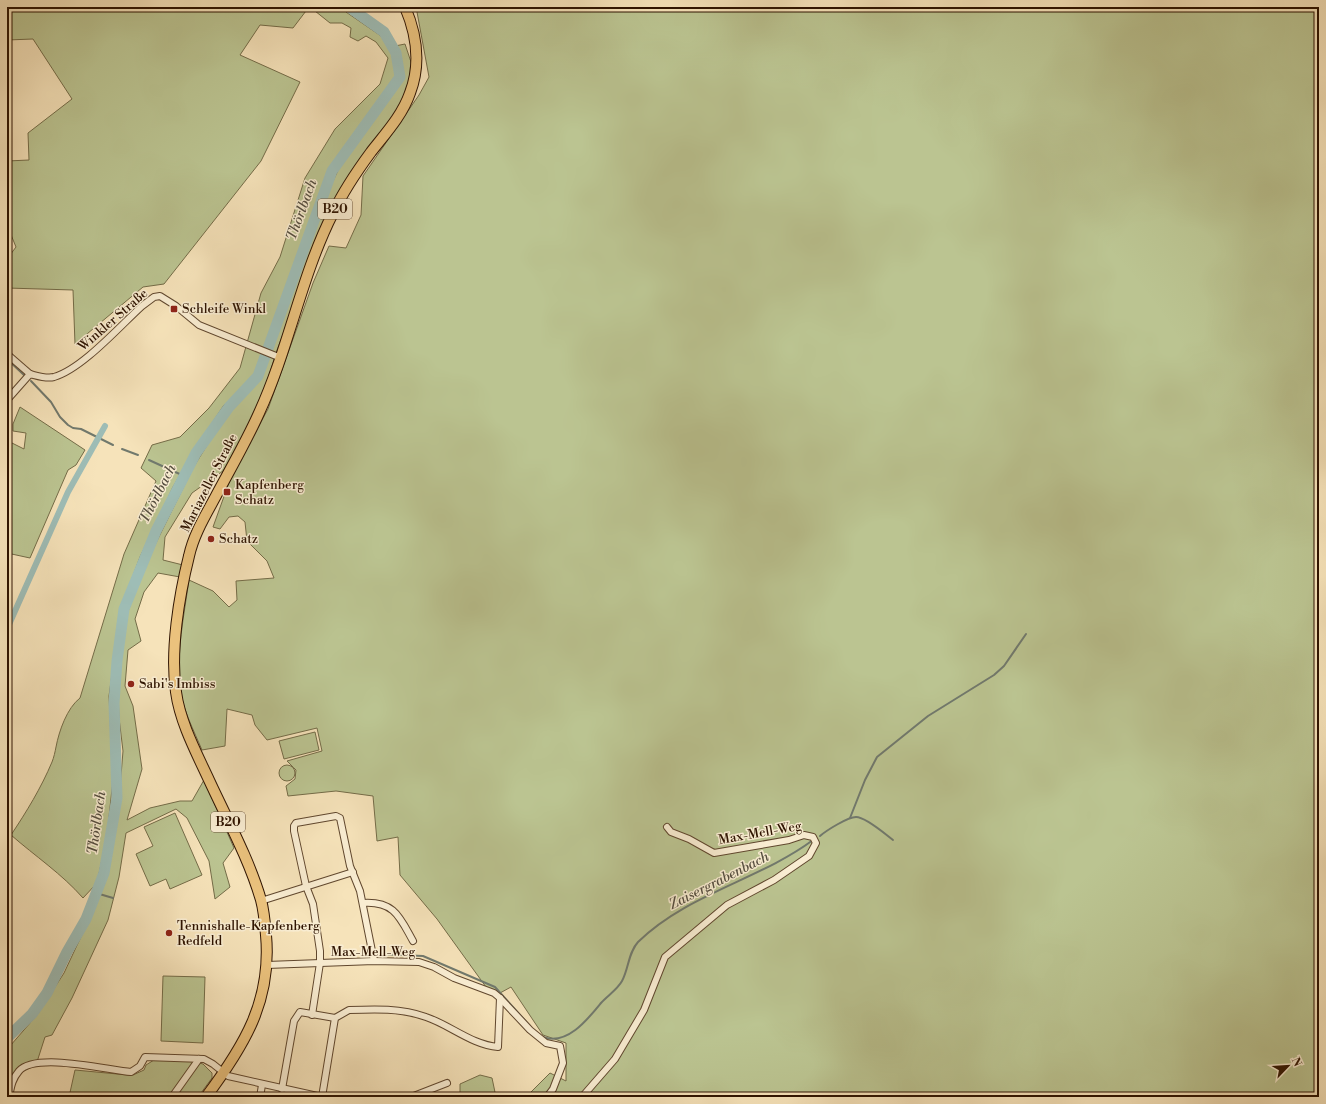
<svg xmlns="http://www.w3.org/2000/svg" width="1326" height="1104" font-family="'Libre Bodoni',serif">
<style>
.green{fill:#bbc491;stroke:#746c48}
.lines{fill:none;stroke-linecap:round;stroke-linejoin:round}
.stream{stroke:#71796d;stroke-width:2}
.canal{stroke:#9ebdb6;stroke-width:6}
.river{stroke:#9ebdb6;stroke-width:11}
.minor-casing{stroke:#60472e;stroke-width:8}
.primary-casing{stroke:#2e1300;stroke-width:12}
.minor{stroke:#f9edd2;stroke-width:6}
.primary{stroke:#ebc27d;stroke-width:10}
.poi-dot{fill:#8f2418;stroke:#f9edd2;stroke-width:1.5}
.labels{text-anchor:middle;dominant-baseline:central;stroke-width:3;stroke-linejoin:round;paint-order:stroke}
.shield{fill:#f9edd2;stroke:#6b543f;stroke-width:1}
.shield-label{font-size:12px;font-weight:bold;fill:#2e1300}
.poi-label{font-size:13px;fill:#2e1300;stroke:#f9edd2;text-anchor:start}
.street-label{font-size:13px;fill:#2e1300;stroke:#f9edd2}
.water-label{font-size:14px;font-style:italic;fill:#554e40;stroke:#f9edd2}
</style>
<rect width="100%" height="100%" fill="#f6e3ba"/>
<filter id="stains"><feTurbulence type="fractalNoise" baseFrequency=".005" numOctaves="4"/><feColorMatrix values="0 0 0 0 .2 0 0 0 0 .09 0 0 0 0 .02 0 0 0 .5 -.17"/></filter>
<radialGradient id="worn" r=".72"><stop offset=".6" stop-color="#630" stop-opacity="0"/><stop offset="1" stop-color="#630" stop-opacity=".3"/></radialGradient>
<!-- green -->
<g class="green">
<polygon points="7,7 309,7 293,28 260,25 240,55 300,82 261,161 164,284 143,287 75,344 73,290 7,288 7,259 16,247 7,225 7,161 29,160 28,133 72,99 33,39 7,40"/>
<path d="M310 7H342L346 12 381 36 392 53 396 75 334 162 321 189 254 376 224 405 193 452 173 487 140 557 121 608 109 696 113 779 107 836 97 883 83 898C62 874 35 856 11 835 27 811 41 788 52 762 54 757 55 752 56 747 59 731 67 708 80 698L124 554 156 481 141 468 152 445 180 437 209 408 240 368 261 293 280 257 305 178 335 129 380 84 388 58 376 42 366 36 358 41 350 37 351 28 342 23H330Z"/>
<path d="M414 7H1319V1097H526L550 1073 566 1081V1043L543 1035 511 987 500 993 486 987 437 919 400 875 398 837 377 841 373 796 336 791 288 796 286 786 295 779 296 770 287 761 322 751 317 728 267 740 255 725 252 715 227 709 225 746 202 750C194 731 183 710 180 689 176 654 184 615 189 580L213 591 229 607 237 600 236 581 274 578 267 561 247 541 245 522 238 516 229 517 220 529 213 527 231 477 268 409 313 283 329 246 346 248 361 215 363 176 419 95 429 77 417 12Z"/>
<polygon points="405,44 412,65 407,90 395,114 358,163 298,295 277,350 260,404 245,435 223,471 192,493 165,537 163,560 183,565 180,577 158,573 144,592 135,619 141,641 128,650 125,686 133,706 142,769 127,820 150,808 180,801 192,801 204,780 234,848 223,863 230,887 215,899 209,861 187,818 176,809 126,833 119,877 108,920 72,998 52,1035 45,1037 36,1065 10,1078 7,1088 7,1054 10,1046 37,1015 64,973 94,909 108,874 118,813 123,751 119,718 117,674 125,619 147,561 193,468 222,421 260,376 332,183 346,154 401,82 402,66 395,46"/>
<polygon points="20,407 85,450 76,465 68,470 30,558 7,553 7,460 10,442 24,449 26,433 13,431 13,424"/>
<polygon points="315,732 319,750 284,759 279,741"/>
<circle cx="287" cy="773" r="8"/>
<polygon points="175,813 202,875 170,889 166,879 150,886 136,854 153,846 144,827"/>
<polygon points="163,976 205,977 203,1043 161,1041"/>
<polygon points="154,1060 193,1061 203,1064 212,1073 212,1078 198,1097 69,1097 75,1070 128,1075 133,1075 144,1070 146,1065"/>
<polygon points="480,1075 492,1078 496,1097 460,1097 460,1084"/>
</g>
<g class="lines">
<!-- stream -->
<g class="stream">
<polyline points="7,359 24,375"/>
<polyline points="31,381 51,402 60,417 68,425 73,428 81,429 113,445"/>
<polyline points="122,449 138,455"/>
<polyline points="149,460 184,476"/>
<polyline points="850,818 865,780 877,757 928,716 994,675 1004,666 1026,634"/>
<path d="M820 836C827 830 848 817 856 817 866 817 885 834 893 840"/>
<polyline points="96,893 113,898"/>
<polyline points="379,954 423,956 495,987 530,1026"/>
<path d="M543 1037C567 1046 588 1019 601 1003 608 995 617 990 622 981 629 968 628 953 638 942 687 894 759 880 813 840"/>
</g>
<!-- canal -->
<polyline class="canal" points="7,629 68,492 105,426"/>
<!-- river -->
<polyline class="river" points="7,1038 32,1014 47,993 67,952 86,919 104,873 117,798 114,703 117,661 124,609 156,531 196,453 229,407 258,376 332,171 400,77 396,53 384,32 349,7"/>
<defs>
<g id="minor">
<polyline points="7,354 30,374"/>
<path d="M7 400 30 374C38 376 46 379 54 377 82 369 120 326 142 306L154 297 160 296 176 306 199 325 281 358"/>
<polyline points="261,901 353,872"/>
<path d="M363 903C395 901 400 918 413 941"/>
<polyline points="267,965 374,961 419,962 434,967 454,978 494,993 500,998 530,1030 546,1043 560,1046 563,1063 553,1089 547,1097"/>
<polyline points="312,1015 320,963 320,951 313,904 306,886 294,831 294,826 296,823 336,816 340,818 350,866 360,891 374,961"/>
<polyline points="282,1089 294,1021 300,1012 335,1018"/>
<path d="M9 1097C11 1087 12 1079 19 1071 36 1052 107 1070 131 1072L140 1066 145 1057 204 1059 213 1064 228 1076 322 1097"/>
<polyline points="172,1097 199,1059"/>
<polyline points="260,1097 262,1085"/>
<path d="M322 1097 335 1018 349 1010C375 1009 401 1008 426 1017 450 1025 472 1045 498 1047L500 998"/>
<polyline points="345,1097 365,1097"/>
<polyline points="411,1097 447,1083"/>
<polyline points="582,1097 615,1059 644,1010 665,957 727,905 774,880 809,856 816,843 813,837 804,835 789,840 714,853 689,839 671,832 667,827"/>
</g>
<path id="primary" d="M206 1097C244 1046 272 1001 266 935 265 923 264 911 261 900 249 859 227 819 209 780 196 752 180 722 176 692 170 651 179 596 189 556 194 533 207 513 218 492 232 466 247 440 259 413 289 348 301 276 333 213 343 192 357 171 371 152 385 134 402 116 410 93 421 64 417 35 405 7"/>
</defs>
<!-- minor casing -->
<use href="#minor" class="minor-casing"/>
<!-- primary casing -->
<use href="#primary" class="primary-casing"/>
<!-- minor -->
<use href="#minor" class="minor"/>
<!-- primary -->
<use href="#primary" class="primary"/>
</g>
<!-- markers -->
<g class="poi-dot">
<rect x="170" y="305" width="8" height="8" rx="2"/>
<rect x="223" y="488" width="8" height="8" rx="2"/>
<circle cx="211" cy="539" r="4"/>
<circle cx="131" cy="684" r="4"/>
<circle cx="169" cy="933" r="4"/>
</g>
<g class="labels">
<!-- shield labels -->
<g class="shield">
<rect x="318" y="199" width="34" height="20" rx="3"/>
<rect x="211" y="812" width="34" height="20" rx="3"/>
</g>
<g class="shield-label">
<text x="335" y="209">B20</text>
<text x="228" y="822">B20</text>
</g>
<!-- poi labels -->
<g class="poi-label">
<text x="182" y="309">Schleife Winkl</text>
<text x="235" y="485">Kapfenberg<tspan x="235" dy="15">Schatz</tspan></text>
<text x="219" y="539">Schatz</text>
<text x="139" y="684">Sabi's Imbiss</text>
<text x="177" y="926">Tennishalle-Kapfenberg<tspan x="177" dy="15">Redfeld</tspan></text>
</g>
<!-- street labels -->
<g class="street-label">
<text transform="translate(113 320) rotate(-41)">Winkler Straße</text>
<text transform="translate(209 483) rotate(-63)">Mariazeller Straße</text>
<text transform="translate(760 833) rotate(-10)">Max-Mell-Weg</text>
<text x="373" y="952">Max-Mell-Weg</text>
</g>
<!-- water labels -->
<g class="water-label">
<text transform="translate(302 210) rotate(-70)">Thörlbach</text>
<text transform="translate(158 494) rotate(-63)">Thörlbach</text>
<text transform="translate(97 823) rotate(-82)">Thörlbach</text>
<text transform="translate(719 881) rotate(-27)">Zaisergrabenbach</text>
</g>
</g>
<!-- margin -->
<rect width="1326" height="1104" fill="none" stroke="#f6e3ba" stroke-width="24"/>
<rect x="8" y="8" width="1310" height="1088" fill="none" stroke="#2e1300" stroke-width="2"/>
<rect x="12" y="12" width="1302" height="1080" fill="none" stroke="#2e1300"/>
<!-- north arrow -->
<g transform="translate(1288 1066) rotate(65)" stroke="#f9edd2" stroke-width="3" paint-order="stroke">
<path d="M0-3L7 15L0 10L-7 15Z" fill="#2e1300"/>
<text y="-6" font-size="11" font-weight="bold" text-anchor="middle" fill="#2e1300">N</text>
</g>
<rect width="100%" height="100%" filter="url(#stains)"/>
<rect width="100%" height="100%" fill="url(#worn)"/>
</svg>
